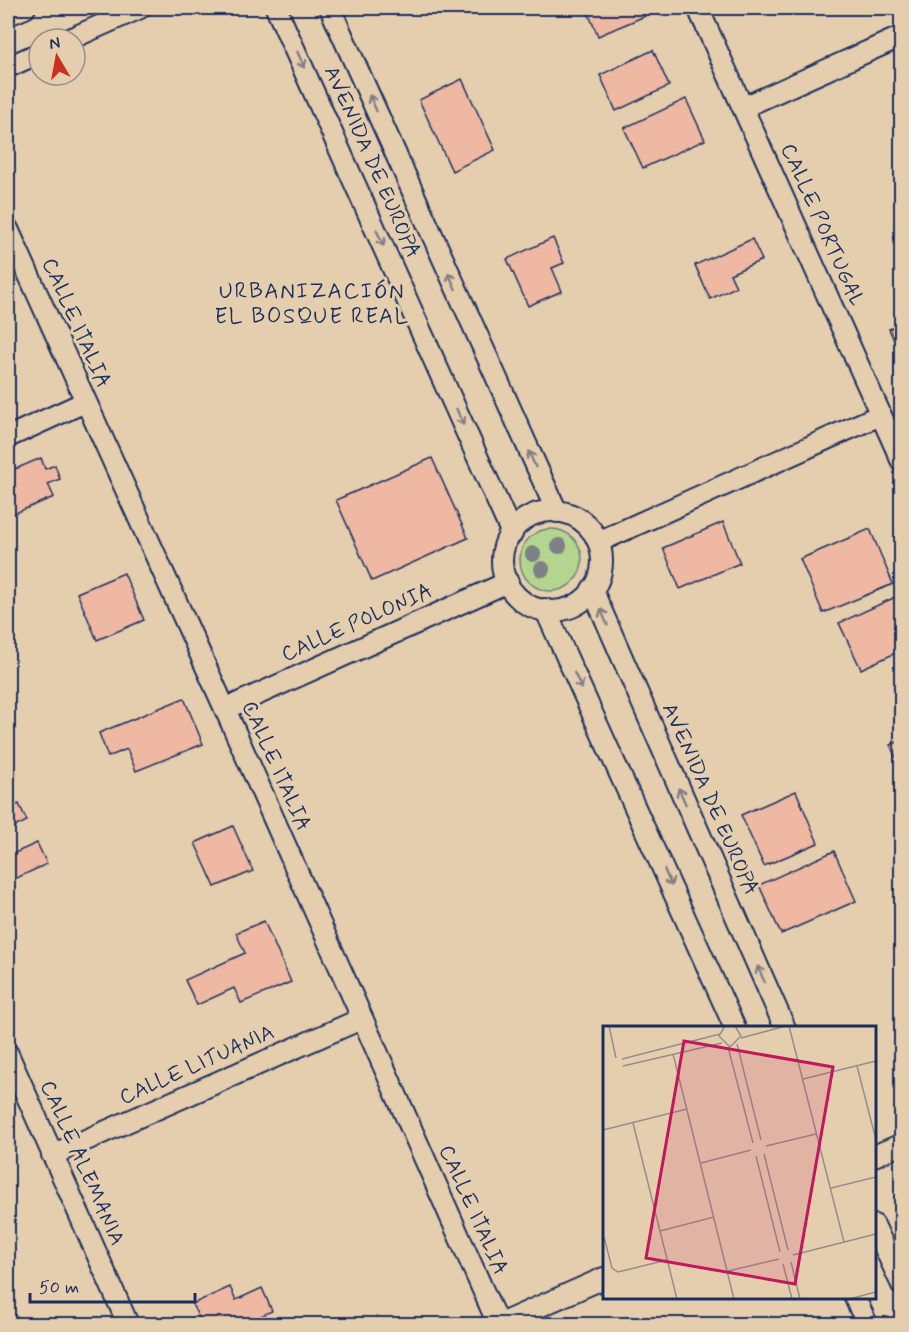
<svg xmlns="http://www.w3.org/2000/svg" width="909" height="1332" font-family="Mynerve,sans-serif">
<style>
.green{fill:#b3d58f;stroke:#678276;stroke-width:1.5}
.building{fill:#eeb8a3;stroke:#1b2f5e;stroke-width:1.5}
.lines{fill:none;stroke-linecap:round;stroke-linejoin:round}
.minor-casing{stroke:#1b2f5e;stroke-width:24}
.minor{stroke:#e5ceae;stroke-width:20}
.tree{fill:#7e8085}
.oneway{stroke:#807e86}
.labels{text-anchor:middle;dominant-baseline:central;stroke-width:6;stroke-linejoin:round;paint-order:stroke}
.street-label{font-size:21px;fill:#1b2f5e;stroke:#e5ceae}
.neighbourhood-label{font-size:22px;letter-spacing:1.5px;fill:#1b2f5e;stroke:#e5ceae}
.inset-road{fill:none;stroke:#948e8e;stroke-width:1.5}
.view{fill:#c2185b;fill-opacity:0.15;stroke:#c2185b;stroke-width:3}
.inset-edge{fill:none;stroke:#1b2f5e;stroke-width:3}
</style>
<rect width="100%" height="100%" fill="#e5ceae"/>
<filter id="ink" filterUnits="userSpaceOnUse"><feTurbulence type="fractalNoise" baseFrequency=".0167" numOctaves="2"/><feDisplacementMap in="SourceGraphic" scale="12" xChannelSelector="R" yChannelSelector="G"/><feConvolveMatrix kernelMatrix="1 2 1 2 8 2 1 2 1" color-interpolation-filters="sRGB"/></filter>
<g filter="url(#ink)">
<!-- green -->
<circle class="green" cx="551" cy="560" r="31"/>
<!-- building -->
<g class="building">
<polygon points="586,8 641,8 645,16 598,36"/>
<polygon points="653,50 669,86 616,111 600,75"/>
<polygon points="462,79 495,150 452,171 419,100"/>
<polygon points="686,99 705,140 643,168 624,128"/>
<polygon points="553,238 564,263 552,268 562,291 528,306 507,259"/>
<polygon points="752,239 762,260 730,274 736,287 710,299 695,265"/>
<polygon points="902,324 902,348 898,349 889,329"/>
<polygon points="41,458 45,469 55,465 60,479 48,484 54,497 8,516 8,472"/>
<polygon points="432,458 468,538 372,581 336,500"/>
<polygon points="723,522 740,563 680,589 663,548"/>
<polygon points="870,529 893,584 823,613 800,559"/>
<polygon points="124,573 144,620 97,640 77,593"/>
<polygon points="902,594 902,650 861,669 839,623"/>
<polygon points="184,698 203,744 136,771 127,749 108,757 99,733"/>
<polygon points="902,740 902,770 890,745"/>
<polygon points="796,791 818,843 764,866 741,815"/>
<polygon points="19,804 27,821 8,830 8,809"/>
<polygon points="233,826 253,871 215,887 195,843"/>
<polygon points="37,843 47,864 8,882 8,856"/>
<polygon points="834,851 856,901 781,934 759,885"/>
<polygon points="264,921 291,982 241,1003 234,988 197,1005 185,980 245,953 236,933"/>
<polygon points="230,1287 236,1300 262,1288 272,1311 246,1323 247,1324 202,1324 192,1304"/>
</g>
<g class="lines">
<defs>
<g id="minor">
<polyline points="276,8 512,534"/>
<polyline points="330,8 557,512"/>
<polyline points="698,8 902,462"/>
<polyline points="8,15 25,8"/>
<polyline points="70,39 140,8"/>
<polyline points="8,67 39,53"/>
<polyline points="744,107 902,36"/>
<polyline points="8,229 225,709 498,1324"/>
<polyline points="8,437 85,402"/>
<circle cx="552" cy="561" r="50"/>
<polyline points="598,542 880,415"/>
<polyline points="592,589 785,1028"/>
<polyline points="545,609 735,1028"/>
<polyline points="225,709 508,582"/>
<polyline points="8,1054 128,1324"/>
<polyline points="52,1155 361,1019"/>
<polyline points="874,1156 902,1144"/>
<polyline points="874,1225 902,1285"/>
<polyline points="855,1298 867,1324"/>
<polyline points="500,1324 604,1278"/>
</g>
</defs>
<!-- minor casing -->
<use href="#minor" class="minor-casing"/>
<!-- minor -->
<use href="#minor" class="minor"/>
</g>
<!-- trees -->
<g class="tree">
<circle cx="559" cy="546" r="8"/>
<circle cx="533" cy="554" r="8"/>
<circle cx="542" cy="569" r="8"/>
</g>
<!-- one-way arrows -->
<defs><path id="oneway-shaft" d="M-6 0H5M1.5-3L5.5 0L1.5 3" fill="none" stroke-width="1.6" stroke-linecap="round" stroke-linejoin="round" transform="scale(1.5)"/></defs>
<g class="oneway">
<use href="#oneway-shaft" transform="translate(301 60) rotate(66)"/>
<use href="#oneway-shaft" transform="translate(373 103) rotate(-114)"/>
<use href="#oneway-shaft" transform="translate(380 238) rotate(66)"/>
<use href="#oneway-shaft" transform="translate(452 281) rotate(-114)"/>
<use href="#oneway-shaft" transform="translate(460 417) rotate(66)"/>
<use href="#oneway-shaft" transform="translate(532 459) rotate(-114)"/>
<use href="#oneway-shaft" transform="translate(604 617) rotate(-113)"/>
<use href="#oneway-shaft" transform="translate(578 681) rotate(65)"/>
<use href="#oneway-shaft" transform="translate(682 796) rotate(-114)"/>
<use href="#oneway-shaft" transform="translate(668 878) rotate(66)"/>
<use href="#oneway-shaft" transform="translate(761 974) rotate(-114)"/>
</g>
</g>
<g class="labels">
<!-- street labels -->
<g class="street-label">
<text transform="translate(372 162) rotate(66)">AVENIDA DE EUROPA</text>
<text transform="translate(822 225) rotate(66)">CALLE PORTUGAL</text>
<text transform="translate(76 323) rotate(66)">CALLE ITALIA</text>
<text transform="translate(357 623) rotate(-24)">CALLE POLONIA</text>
<text transform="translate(276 766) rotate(66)">CALLE ITALIA</text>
<text transform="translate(710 799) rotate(66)">AVENIDA DE EUROPA</text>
<text transform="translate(197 1065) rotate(-24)">CALLE LITUANIA</text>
<text transform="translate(82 1163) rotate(66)">CALLE ALEMANIA</text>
<text transform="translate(473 1210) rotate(66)">CALLE ITALIA</text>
</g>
<!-- neighbourhood labels -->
<g class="neighbourhood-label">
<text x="312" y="292">URBANIZACIÓN<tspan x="312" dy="25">EL BOSQUE REAL</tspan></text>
</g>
</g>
<!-- overview -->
<g transform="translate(603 1026)">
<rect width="273" height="273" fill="#e5ceae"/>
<path class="inset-road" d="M6 0 13 32M122 0 116 10 127 21 138 10 132 0M186 0 241 216M138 12 183 0M134 18 158 114M125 21 150 117M70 28 131 273M19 33 117 8M20 40 119 17M254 40 273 114M200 53 273 35M30 97 74 273M0 104 84 83M163 120 213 108M161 128 185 224M153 130 177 226M98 137 148 124M228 162 273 151M57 205 111 191M1 211 9 242 15 246 64 234M190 229 273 208M188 236 197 273M180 238 189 273M125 245 176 233M246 273 273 266"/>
<path class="view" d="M81 15 230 41 192 258 43 232Z"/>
<rect width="273" height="273" class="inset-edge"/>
</g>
<!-- margin -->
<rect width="909" height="1332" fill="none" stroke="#e5ceae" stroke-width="30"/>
<rect x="15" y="15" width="879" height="1302" fill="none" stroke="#1b2f5e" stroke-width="2" filter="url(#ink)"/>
<!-- north arrow -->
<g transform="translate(57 57) rotate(350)"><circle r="28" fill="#e5ceae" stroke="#948e8e" stroke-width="1.5"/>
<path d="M0-4.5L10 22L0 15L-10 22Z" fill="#c8321e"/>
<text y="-9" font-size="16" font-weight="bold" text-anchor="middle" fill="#1b2f5e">N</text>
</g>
<!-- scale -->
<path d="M30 1293v9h165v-9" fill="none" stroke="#1b2f5e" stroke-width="3"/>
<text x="39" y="1293" font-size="18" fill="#1b2f5e" stroke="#e5ceae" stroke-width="4.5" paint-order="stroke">50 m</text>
</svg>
